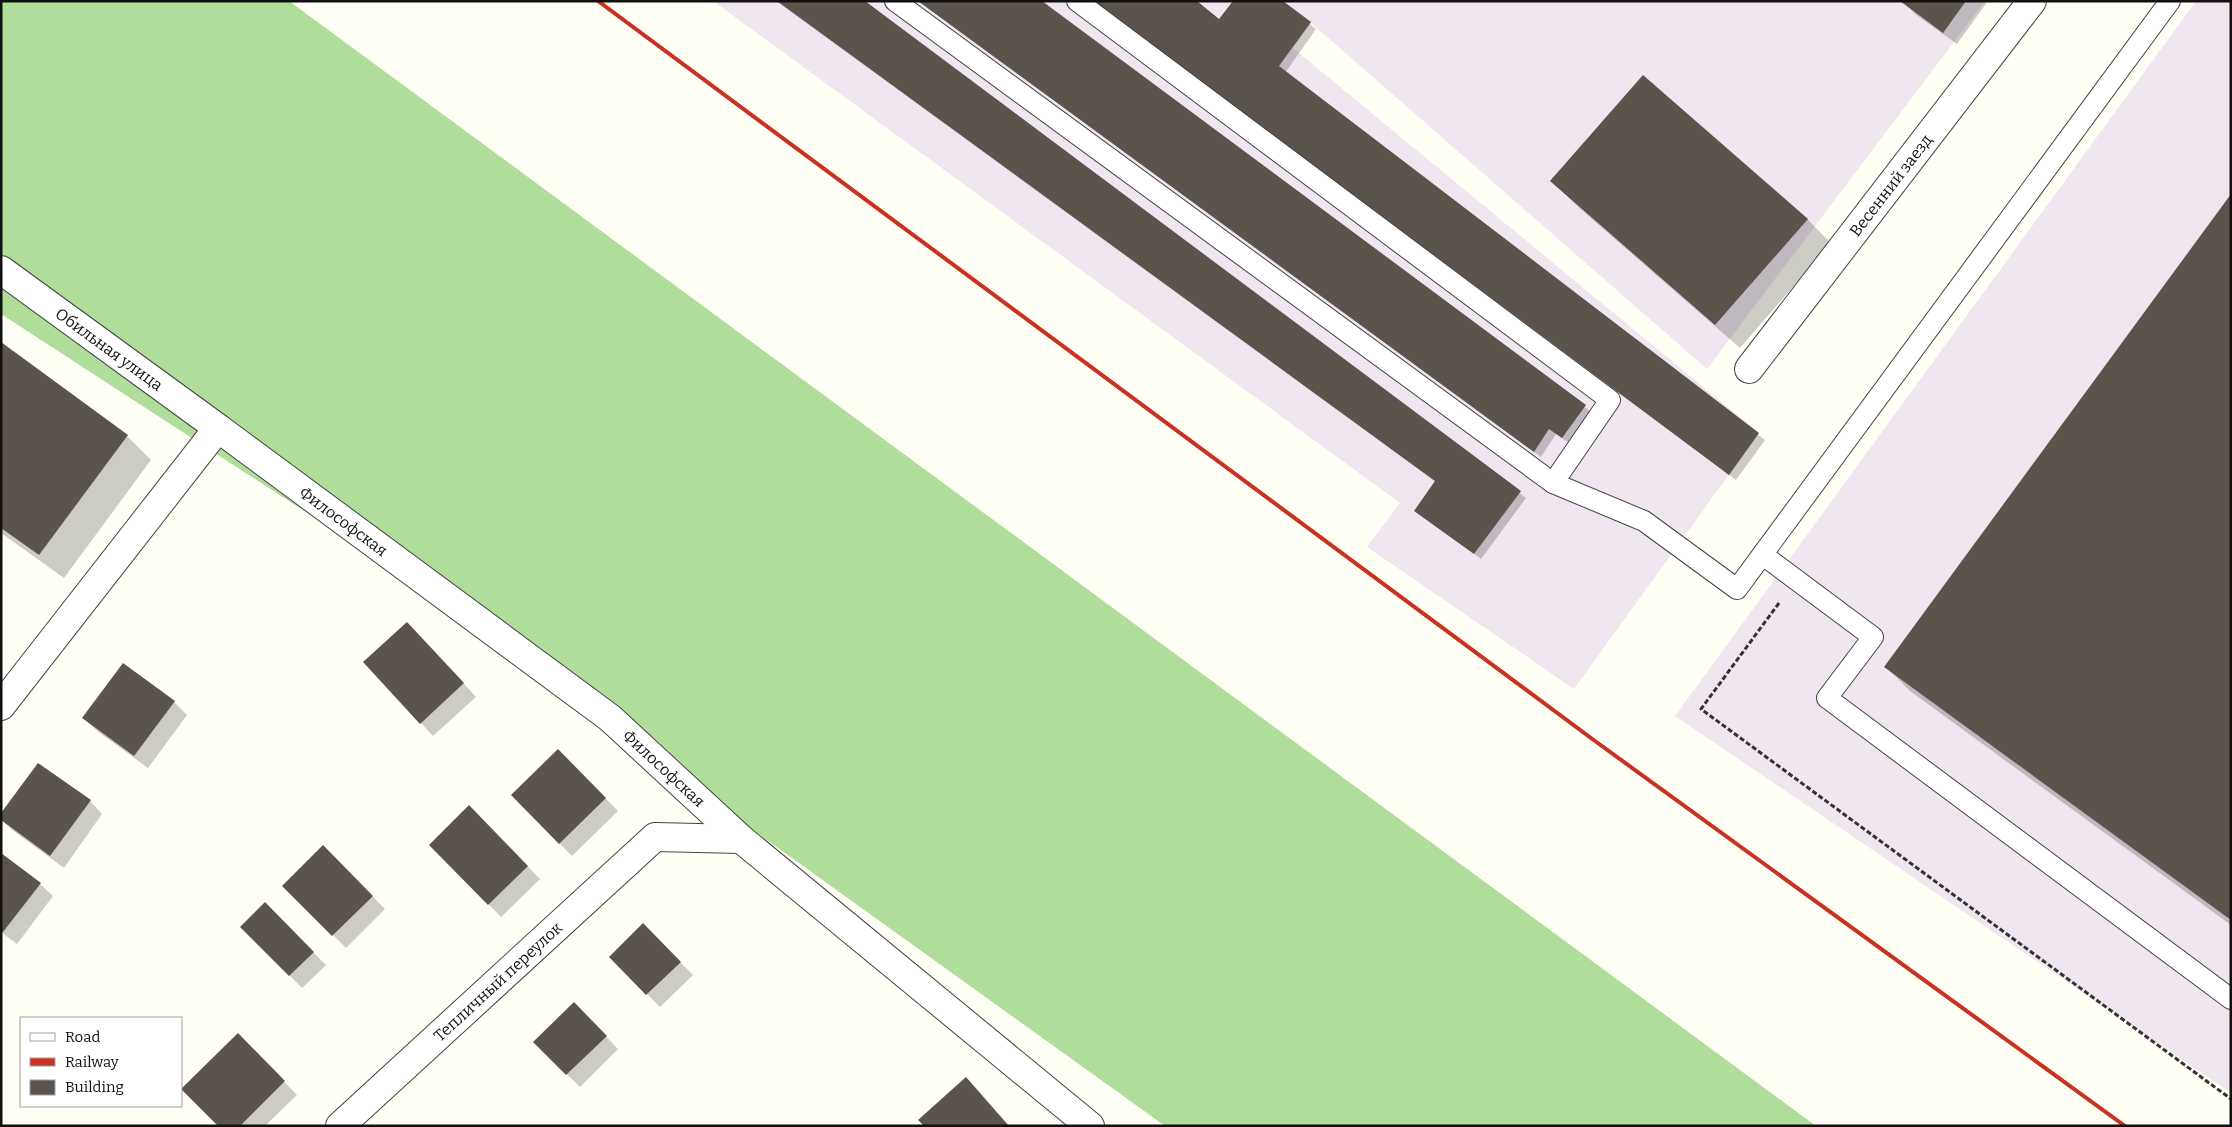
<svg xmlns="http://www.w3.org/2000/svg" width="2232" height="1127" font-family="Bitter,serif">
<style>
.industrial{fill:#efe6ef}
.forest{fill:#aede9a}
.shadow{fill:#0003}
.building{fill:#5a544d}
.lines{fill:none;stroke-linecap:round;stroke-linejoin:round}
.lane-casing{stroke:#444;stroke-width:22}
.street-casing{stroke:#444;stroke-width:30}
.path{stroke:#333;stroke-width:3;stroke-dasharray:5 2.5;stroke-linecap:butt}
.lane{stroke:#fff;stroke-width:20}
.street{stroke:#fff;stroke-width:28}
.rail{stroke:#ca3120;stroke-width:4}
.labels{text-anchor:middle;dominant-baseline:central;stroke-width:5;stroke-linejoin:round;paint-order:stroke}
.street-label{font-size:16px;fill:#111;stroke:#fff}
</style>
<rect width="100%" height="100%" fill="#fffff5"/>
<!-- industrial -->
<g class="industrial">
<polygon points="713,1 1985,1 1707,369 1311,23 1293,48 1759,433 1574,689 1367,547 1400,503"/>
<polygon points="2196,1 2231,1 2231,1093 1675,716"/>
</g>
<!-- forest -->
<polygon class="forest" points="1,1 289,1 1816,1126 1165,1126 352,542 1,314"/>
<!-- shadow -->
<g class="shadow">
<polygon points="776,1 863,1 1526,498 1481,559 1416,511 1436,482"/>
<polygon points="918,1 1039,1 1591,412 1569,443 1556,434 1541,457"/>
<polygon points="1093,1 1219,20 1281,1 1316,29 1285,73 1765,440 1736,480"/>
<polygon points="1903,1 1988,1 1957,44 1915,14"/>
<polygon points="1552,181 1807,219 1831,243 1740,348 1576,205"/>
<polygon points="2231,196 2231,925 1910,691 1886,667"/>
<polygon points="1,344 127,436 151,460 64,578 1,533"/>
<polygon points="420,636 476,697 433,736 421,723"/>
<polygon points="174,702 187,715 148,768 97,731 84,718"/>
<polygon points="558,750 618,811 572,856 512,795"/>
<polygon points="90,801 102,814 64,868 12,830 1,819"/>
<polygon points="469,807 540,879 501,917 431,845"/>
<polygon points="323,847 385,909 346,948 284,886"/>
<polygon points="1,854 40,884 53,896 17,944 1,932"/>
<polygon points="265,904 326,965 302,988 242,927"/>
<polygon points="643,925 693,975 660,1007 611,957"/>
<polygon points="574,1003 618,1049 580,1087 534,1042"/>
<polygon points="238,1035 297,1095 265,1126 220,1126"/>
</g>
<!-- building -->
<g class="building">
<polygon points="777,1 865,1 1521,491 1474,554 1414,511 1435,481"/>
<polygon points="918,1 1042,1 1586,405 1562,438 1549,429 1534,452"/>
<polygon points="1093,1 1197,1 1219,19 1233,1 1283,1 1311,22 1279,66 1759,433 1729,475"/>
<polygon points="1900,1 1966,1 1943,33"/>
<polygon points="1643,75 1808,219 1715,325 1550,181"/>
<polygon points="2231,194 2231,920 1884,667"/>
<polygon points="1,342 128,435 39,555 1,528"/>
<polygon points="407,622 464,683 420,724 363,662"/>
<polygon points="123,663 175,701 134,756 82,718"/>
<polygon points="558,749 606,798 559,844 511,795"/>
<polygon points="38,763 91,800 50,856 1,820 1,813"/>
<polygon points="469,805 528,866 488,905 429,845"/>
<polygon points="323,845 373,896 332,936 282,886"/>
<polygon points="1,853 41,883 3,932 1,931"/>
<polygon points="265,902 314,952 289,976 240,927"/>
<polygon points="643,923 681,962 646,995 609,957"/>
<polygon points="574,1002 607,1036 566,1075 533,1042"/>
<polygon points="238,1033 285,1081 240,1126 218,1126 181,1089"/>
<polygon points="966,1077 1009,1126 924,1126 918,1120"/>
</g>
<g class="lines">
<defs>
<g id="lane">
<polyline points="895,1 1553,483 1644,521 1737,589 2170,1"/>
<polyline points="1077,1 1610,400 1553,483"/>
<polyline points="1763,555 1873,637 1827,698 2231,999"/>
</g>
<g id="street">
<path id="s1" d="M1 270 218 428"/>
<path id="s2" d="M1749 369 2032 1"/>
<path id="s3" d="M1 706 218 428 610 718 741 839"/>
<path id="s4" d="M340 1126 655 837 741 839 1090 1126"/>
</g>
</defs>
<!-- lane casing -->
<use href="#lane" class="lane-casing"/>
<!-- street casing -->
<use href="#street" class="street-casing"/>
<!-- path -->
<polyline class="path" points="1779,603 1701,709 2231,1099"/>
<!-- lane -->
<use href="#lane" class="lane"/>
<!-- street -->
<use href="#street" class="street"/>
<!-- rail -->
<polyline class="rail" points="598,1 1595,741 2125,1126"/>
</g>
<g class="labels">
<!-- street labels -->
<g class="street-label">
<text stroke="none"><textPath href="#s2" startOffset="232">Весенний заезд</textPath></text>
<text stroke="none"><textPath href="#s1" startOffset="134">Обильная улица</textPath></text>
<text stroke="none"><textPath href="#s3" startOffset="509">Философская</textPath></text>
<text stroke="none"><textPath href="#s3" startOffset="914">Философская</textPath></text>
<text stroke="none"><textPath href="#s4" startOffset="214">Тепличный переулок</textPath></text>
</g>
</g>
<!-- border -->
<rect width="2232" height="1127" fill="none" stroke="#111111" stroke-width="5"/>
<!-- legend -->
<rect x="20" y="1017" width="162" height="90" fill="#ffffff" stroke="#a0a0a0"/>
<rect x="30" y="1033" width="25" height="8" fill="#ffffff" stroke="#a0a0a0"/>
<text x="65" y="1042" font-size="15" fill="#111111">Road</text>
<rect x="30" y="1058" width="25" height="8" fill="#ca3120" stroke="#a0a0a0"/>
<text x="65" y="1067" font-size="15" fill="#111111">Railway</text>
<rect x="30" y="1080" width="25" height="15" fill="#5a544d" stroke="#a0a0a0"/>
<text x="65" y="1092" font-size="15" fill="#111111">Building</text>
</svg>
